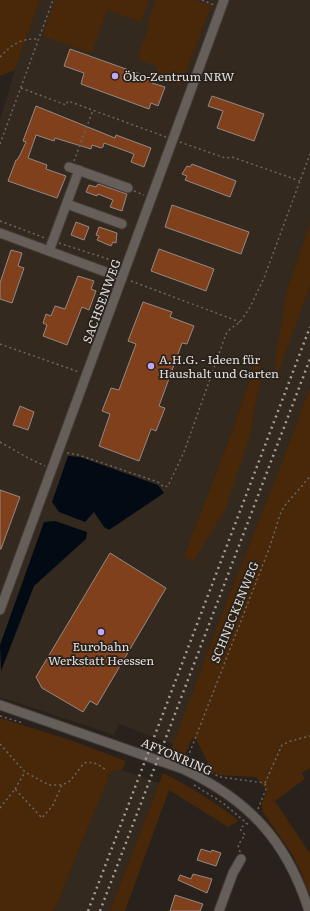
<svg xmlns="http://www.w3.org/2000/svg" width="310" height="911" font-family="Literata,serif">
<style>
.built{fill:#34291f;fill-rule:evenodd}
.green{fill:#482808}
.water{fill:#020b14}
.building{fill:#81401c;stroke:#938984}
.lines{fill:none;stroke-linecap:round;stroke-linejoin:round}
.minor-casing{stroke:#433e3a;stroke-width:11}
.path{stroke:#6d6763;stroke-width:1.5;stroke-dasharray:2 3;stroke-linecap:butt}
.minor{stroke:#665e58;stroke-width:9}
.rail{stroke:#a39e99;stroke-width:2.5;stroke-dasharray:2 4;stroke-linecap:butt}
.poi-dot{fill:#c1a8f3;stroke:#28211c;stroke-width:1.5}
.labels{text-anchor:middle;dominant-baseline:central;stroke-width:3.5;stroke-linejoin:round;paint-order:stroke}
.poi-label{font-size:12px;fill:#e2deda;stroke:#28211c;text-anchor:start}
.street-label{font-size:12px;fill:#e2deda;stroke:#28211c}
</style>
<rect width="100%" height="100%" fill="#28211c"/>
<!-- built -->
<g class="built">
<path d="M40 0H310V222L287 290 275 379 310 286V387L277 475 226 603 173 744 119 724 114 735 0 697V119L15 70ZM257 357 262 360 260 381 250 435 184 556 234 426Z"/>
<polygon points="111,770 122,770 159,783 110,911 54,911"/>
</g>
<!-- green -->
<g class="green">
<polygon points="0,0 40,0 15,70 0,76"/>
<polygon points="55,0 149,0 141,22 107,10 92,53 43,36"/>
<polygon points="156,0 194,0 211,6 181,86 165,80 166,76 156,72 158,67 137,59 149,25 147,24"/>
<polygon points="310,222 310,286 275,381 276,357 287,290"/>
<polygon points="257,357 262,359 260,381 250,435 225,510 193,562 184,556 234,426"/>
<polygon points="310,387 310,768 302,773 305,779 275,801 310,854 310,896 300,870 292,854 262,811 262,803 267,791 256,777 218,775 212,771 196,739 192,738 182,762 169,757 173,744 226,603 277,475"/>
<polygon points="0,718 67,739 126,761 122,770 111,771 54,911 0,911"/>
<path d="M163 773C191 787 215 802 239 821L228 827 169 790 125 911H110Z"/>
</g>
<!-- water -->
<g class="water">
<polygon points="68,456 80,457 158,485 164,493 109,530 104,527 94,512 85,522 59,512 52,502"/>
<polygon points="55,521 87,532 86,539 34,586 1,671 0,645 44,522"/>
</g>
<!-- building -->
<g class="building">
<polygon points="70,49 154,79 152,83 165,87 158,106 151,103 149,109 81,84 84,73 64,66"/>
<polygon points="212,96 264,114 254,141 217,128 223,111 208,106"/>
<polygon points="36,106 115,138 116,135 151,148 144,167 131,162 134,154 104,143 103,147 101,148 92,145 91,149 55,138 54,141 36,135 28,158 47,165 46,169 66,176 57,198 8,181 16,160 17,160 20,155 26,142 23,141"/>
<polygon points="192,164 236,181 230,197 185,180 187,176 182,174 187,166 190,167"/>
<polygon points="98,184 127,194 122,211 110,207 113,200 98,194 97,196 86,192 89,185 96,187"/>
<polygon points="172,205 249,232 241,254 165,227"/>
<polygon points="76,222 89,227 84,240 71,235"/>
<polygon points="99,227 117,233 116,243 113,242 111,246 97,240 99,236 96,235"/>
<polygon points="159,249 214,269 206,291 151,271"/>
<polygon points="11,250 22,253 18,266 24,268 12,303 0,299 0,283"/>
<polygon points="78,276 94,281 91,289 96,291 89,310 82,307 67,345 43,336 47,325 43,323 46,314 51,316 55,306 65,309"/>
<polygon points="143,302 172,312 170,317 194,326 187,344 182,343 159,406 165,408 156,431 151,429 139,461 99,446 110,414 102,411 111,388 119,390 136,344 128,341"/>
<polygon points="20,406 34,412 28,430 13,425"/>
<polygon points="0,490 20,497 1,549 0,549"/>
<polygon points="110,553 166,588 97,705 90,701 83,712 42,688 36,677"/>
<polygon points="201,849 211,852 212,850 221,853 216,866 197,860"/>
<polygon points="193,874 212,879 207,893 178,880 180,875 191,879"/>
<polygon points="175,895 203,904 200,911 170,911"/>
</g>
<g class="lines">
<defs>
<g id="minor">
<polyline points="69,167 128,188"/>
<polyline points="67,204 122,224"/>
<polyline points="0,233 122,278"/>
<polyline points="49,251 79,170"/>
<polyline points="0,610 224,0"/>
<path d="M0 705 183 769C249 800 287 841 309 911"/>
<polyline points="219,911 233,873 241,859"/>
</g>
</defs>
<!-- minor casing -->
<use href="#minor" class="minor-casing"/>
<!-- path -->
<g class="path">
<polyline points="202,0 214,5"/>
<path d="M0 57C11 45 21 38 38 39"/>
<polyline points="21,88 66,105 68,101 166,137"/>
<polyline points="180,142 225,158 232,157 300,181"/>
<polyline points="0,144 53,0"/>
<polyline points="74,161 93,110"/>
<polyline points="134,191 144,195"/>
<polyline points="0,221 45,238"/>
<polyline points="59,243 117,262"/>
<polyline points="131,281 240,322"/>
<polyline points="0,344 79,372"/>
<polyline points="0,442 28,458 45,466"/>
<polyline points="67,453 79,455 158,482 164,487 168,486 184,452 226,334 230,329 240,322 249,309 264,278 310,154"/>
<polyline points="0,716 23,723"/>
<path d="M0 744 25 772 49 785H62L70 781 84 763C94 761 100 765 107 771"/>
<polyline points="186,762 269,549 281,512 286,504 302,486 310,476"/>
<polyline points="193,764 220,777 265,783"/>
<polyline points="265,783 282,745 291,741 310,736"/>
<polyline points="194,785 223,803 250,826"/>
<polyline points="15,789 25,772"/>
<polyline points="0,808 15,789 42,818 53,805 62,785"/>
<polyline points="258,809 266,789 265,783"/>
<polyline points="240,852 238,845 245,835 240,829 246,823"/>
</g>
<!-- minor -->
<use href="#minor" class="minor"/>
<!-- rail -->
<g class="rail">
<polyline points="88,911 310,327"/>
<polyline points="100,911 310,359"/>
</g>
</g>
<!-- markers -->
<g class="poi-dot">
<circle cx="115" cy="76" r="4"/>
<circle cx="151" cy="366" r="4"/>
<circle cx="101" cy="632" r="4"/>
</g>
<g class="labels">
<!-- poi labels -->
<g class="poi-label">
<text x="123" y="76">Öko-Zentrum NRW</text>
<text x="159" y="359">A.H.G. - Ideen für<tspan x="159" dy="14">Haushalt und Garten</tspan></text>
<text x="101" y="646" text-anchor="middle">Eurobahn<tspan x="101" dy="14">Werkstatt Heessen</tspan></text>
</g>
<!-- street labels -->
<g class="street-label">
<text transform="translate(101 301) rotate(-70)">SACHSENWEG</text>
<text transform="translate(234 612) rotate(-68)">SCHNECKENWEG</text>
<text transform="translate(177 756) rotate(23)">AFYONRING</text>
</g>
</g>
</svg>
